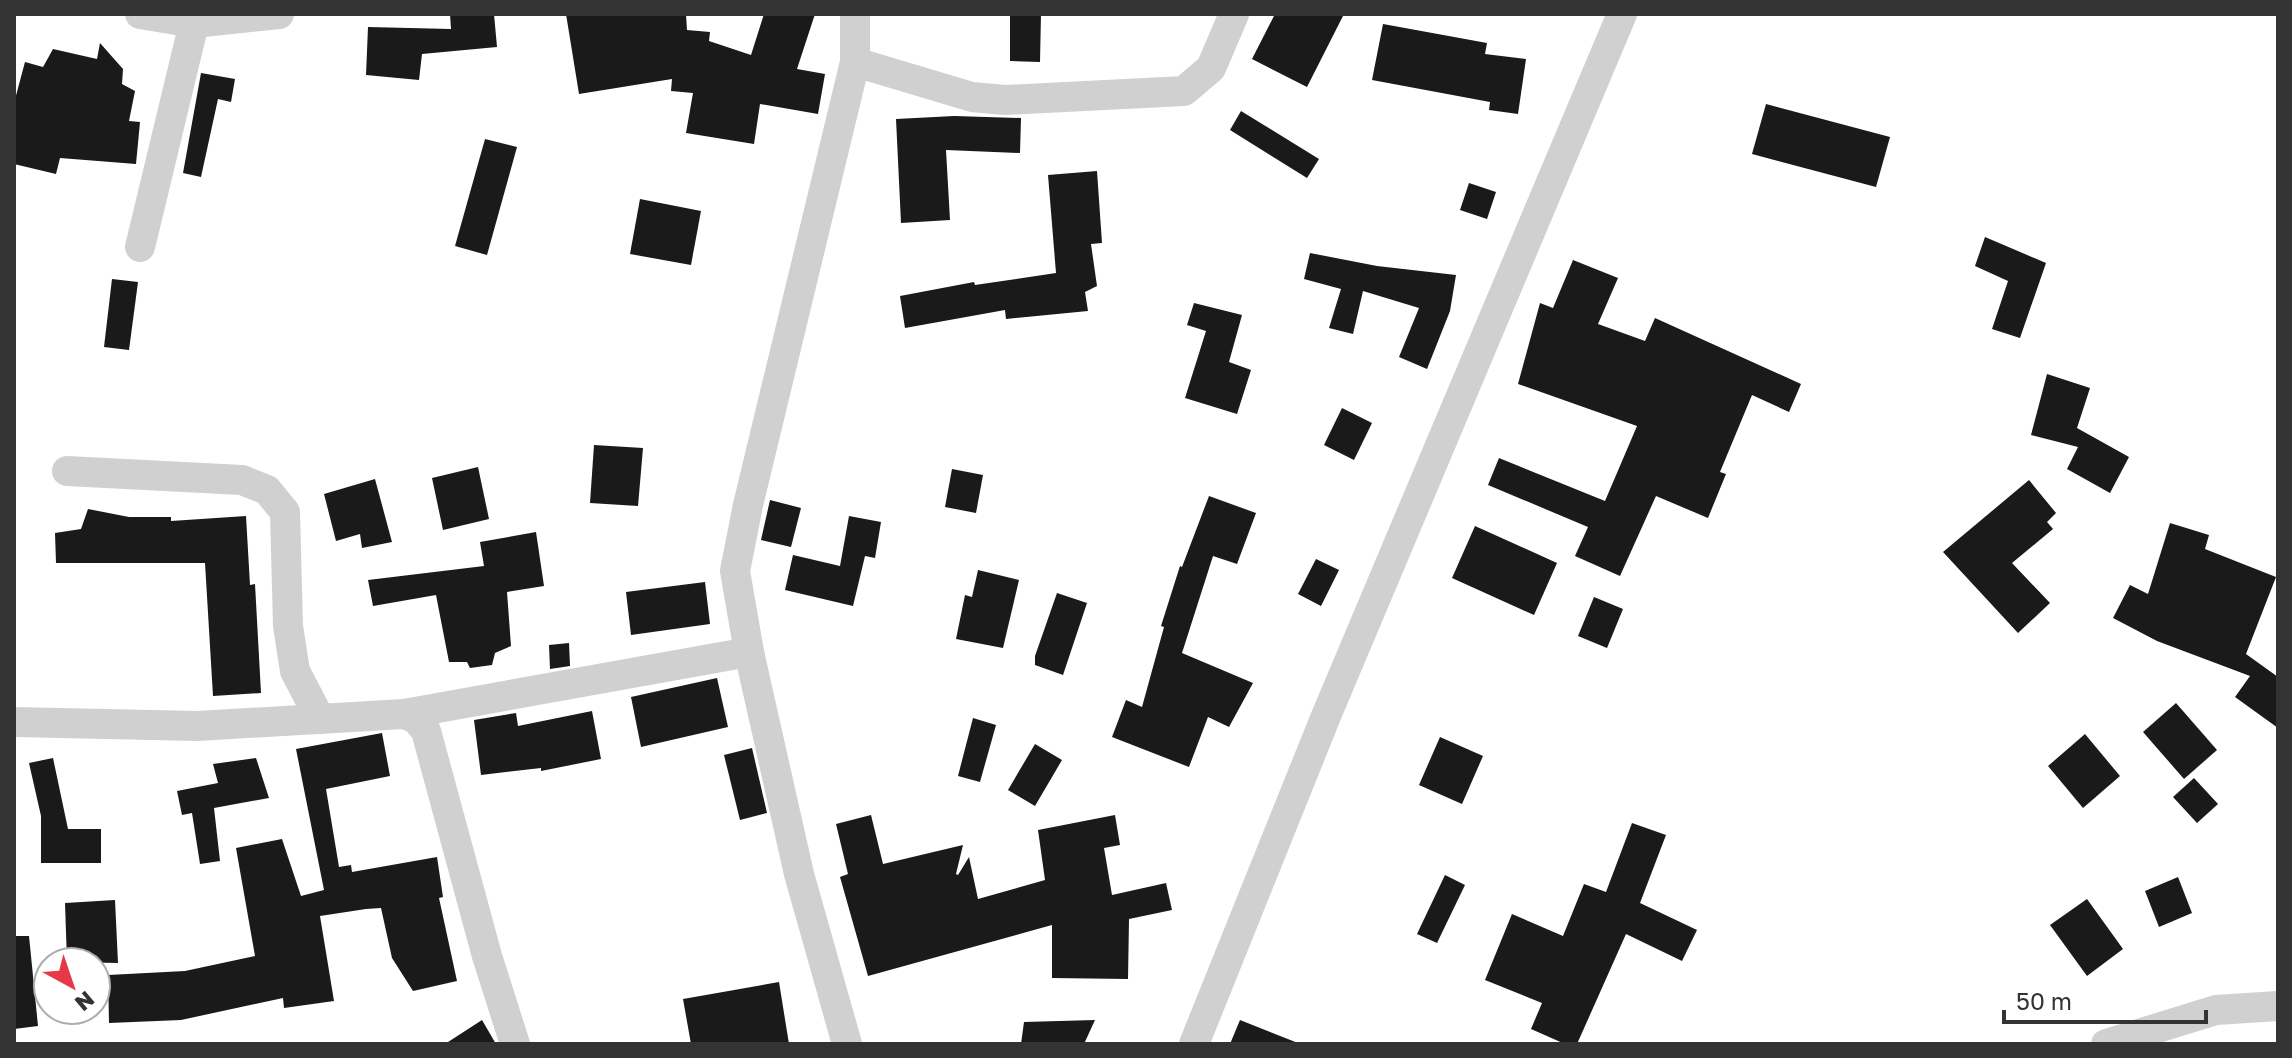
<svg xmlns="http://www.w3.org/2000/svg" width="2292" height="1058" font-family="'Golos Text',sans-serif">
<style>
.building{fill:#1a1a1a}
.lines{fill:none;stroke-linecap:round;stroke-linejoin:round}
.street{stroke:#d0d0d0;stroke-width:30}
</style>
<rect width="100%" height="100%" fill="#fff"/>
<!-- building -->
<g class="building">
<polygon points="450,14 494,14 497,47 422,54 419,80 366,75 368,27 451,29"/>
<polygon points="566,14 686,14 687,30 710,32 709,41 751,55 764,14 815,14 797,69 825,74 818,114 760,104 754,144 686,133 693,93 671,91 672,79 579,94"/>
<polygon points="1010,14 1041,14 1040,62 1010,61"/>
<polygon points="1275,14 1344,14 1307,87 1252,59"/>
<polygon points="1383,24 1487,43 1485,54 1526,59 1518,114 1489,110 1490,102 1372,80"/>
<polygon points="100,43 123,69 122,84 135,91 129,121 140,122 136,164 60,158 56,174 14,164 14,103 25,62 43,67 53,49 97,59"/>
<polygon points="201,73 235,79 231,102 218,99 201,177 183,173"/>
<polygon points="1766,104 1890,137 1876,187 1752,154"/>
<polygon points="1241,111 1319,159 1307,178 1230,130"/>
<polygon points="954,116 1021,118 1020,153 946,150 950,220 901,223 896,119"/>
<polygon points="485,139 517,147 487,255 455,246"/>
<polygon points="1097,171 1102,243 1091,244 1097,286 1085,292 1088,311 1006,319 1005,310 905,328 900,296 974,282 975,285 1056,273 1048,175"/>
<polygon points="1469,183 1496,192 1487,219 1460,210"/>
<polygon points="640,199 701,211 691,265 630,254"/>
<polygon points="1985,237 2046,263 2020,338 1992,329 2008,281 1975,266"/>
<polygon points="1310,253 1377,266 1456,275 1450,311 1427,369 1399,357 1419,308 1363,291 1353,334 1329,328 1341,289 1304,279"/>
<polygon points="1573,260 1618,278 1598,324 1645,341 1655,318 1801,384 1789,412 1752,395 1720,472 1726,474 1708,518 1656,496 1620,576 1575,556 1588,527 1488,485 1499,458 1605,501 1637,426 1518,384 1540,303 1553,308"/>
<polygon points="112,279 138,282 129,350 104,347"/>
<polygon points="1194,303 1242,315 1229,362 1251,370 1237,414 1185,398 1206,331 1187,325"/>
<polygon points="2047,374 2090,388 2077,428 2129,457 2110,493 2067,469 2078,447 2031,435"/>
<polygon points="1342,408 1372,423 1354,460 1324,445"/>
<polygon points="594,445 643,448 638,506 590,503"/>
<polygon points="478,467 489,519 443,530 432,478"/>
<polygon points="952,469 983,475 976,513 945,507"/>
<polygon points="375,479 392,542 362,548 360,534 336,541 324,494"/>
<polygon points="2029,480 2056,513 2047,522 2053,529 2012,563 2050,603 2018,633 1943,552"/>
<polygon points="1209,496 1256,513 1237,564 1213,556 1182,653 1253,683 1229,727 1208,717 1189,767 1112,737 1126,700 1142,707 1164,627 1161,626 1180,566 1182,567"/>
<polygon points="770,500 801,508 791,547 761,540"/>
<polygon points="88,509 129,517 171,517 171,521 246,516 250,585 255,584 261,693 213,696 205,563 56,563 55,533 81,529"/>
<polygon points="849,516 881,522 875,558 865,556 853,606 785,590 793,555 840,566"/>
<polygon points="2170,523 2209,535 2205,549 2276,577 2246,654 2278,677 2278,728 2235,697 2250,676 2157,641 2113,618 2130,585 2148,594"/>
<polygon points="1475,526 1557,563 1534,615 1452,578"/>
<polygon points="536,532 544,586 507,592 511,646 495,653 492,665 470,668 467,662 449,662 436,595 373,606 368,580 484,566 480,542"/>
<polygon points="1316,559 1339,570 1321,606 1298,594"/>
<polygon points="978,570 1019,580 1003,648 956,639 965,595 972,597"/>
<polygon points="705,582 710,624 631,635 626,592"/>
<polygon points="1057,593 1087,603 1063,675 1035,665 1035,656"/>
<polygon points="1594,597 1623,609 1607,648 1578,636"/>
<polygon points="569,643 570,666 550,669 549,645"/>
<polygon points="717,678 728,727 641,747 631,697"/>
<polygon points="2176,703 2217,750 2184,779 2143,732"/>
<polygon points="592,711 601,759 541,771 541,768 481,775 474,720 516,713 518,726"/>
<polygon points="973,718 996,725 980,782 958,776"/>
<polygon points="382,733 390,776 326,789 339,867 351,865 352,872 437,857 443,897 439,898 457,981 413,991 392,958 381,908 366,909 320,916 334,1001 284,1008 283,998 181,1020 109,1023 108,975 185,971 255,956 236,848 282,839 301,896 324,890 296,749"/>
<polygon points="2085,734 2120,776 2083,808 2048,766"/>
<polygon points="1440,737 1483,756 1462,804 1419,785"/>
<polygon points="1035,744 1062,760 1035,806 1008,790"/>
<polygon points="752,748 767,813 740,820 724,755"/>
<polygon points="53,758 68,829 101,829 101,863 41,863 41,816 29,763"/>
<polygon points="256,758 269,798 214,808 220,861 200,864 192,813 182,815 177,791 218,783 213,764"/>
<polygon points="2194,778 2218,804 2197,823 2173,797"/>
<polygon points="871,815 883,864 963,845 956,874 958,875 969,857 978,899 1045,880 1038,830 1115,815 1120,845 1104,848 1112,895 1166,883 1172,910 1129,919 1128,979 1052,978 1052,925 868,976 840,877 848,874 836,824"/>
<polygon points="1632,823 1666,835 1640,903 1697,930 1682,961 1626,934 1577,1044 1565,1044 1531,1029 1542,1003 1485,980 1512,914 1563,936 1584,884 1606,892"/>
<polygon points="1445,875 1465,885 1437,943 1417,934"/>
<polygon points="2178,877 2192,913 2159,927 2145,891"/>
<polygon points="2087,899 2123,949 2087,976 2050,925"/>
<polygon points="115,900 118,963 67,962 65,903"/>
<polygon points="14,936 29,936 38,1026 14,1029"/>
<polygon points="779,982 789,1044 691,1044 683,999"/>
<polygon points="482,1020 496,1044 445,1044"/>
<polygon points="1095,1020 1084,1044 1021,1044 1024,1022"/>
<polygon points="1240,1020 1298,1043 1298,1044 1230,1044"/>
</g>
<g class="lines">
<!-- street -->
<g class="street">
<polyline points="140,14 194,23 279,14"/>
<polyline points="855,62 972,97 1005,100 1184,91 1211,68 1234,14"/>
<polyline points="140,247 194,23"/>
<polyline points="67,471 242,480 267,490 285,512 288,626 295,671 320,719"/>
<polyline points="404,714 749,652"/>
<polyline points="14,722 197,726 404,714 416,719 426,731 487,956 515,1044"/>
<polyline points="847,1044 799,874 749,652 735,571 748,505 855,62 855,14"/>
<polyline points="1194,1044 1326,716 1622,14"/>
<polyline points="2106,1044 2216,1010 2278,1006"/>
</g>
</g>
<!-- border -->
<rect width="2292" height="1058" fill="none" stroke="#333333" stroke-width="32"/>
<!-- north arrow -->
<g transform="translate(72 986) rotate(140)"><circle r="38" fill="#ffffff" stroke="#adadad" stroke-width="2"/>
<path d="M0-6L14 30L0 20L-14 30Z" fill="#e63946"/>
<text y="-12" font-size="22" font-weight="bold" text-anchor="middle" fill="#333333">N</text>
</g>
<!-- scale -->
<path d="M2004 1010v12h202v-12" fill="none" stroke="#333333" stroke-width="4"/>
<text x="2016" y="1010" font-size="24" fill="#333333" stroke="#ffffff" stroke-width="6" paint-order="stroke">50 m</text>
</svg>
